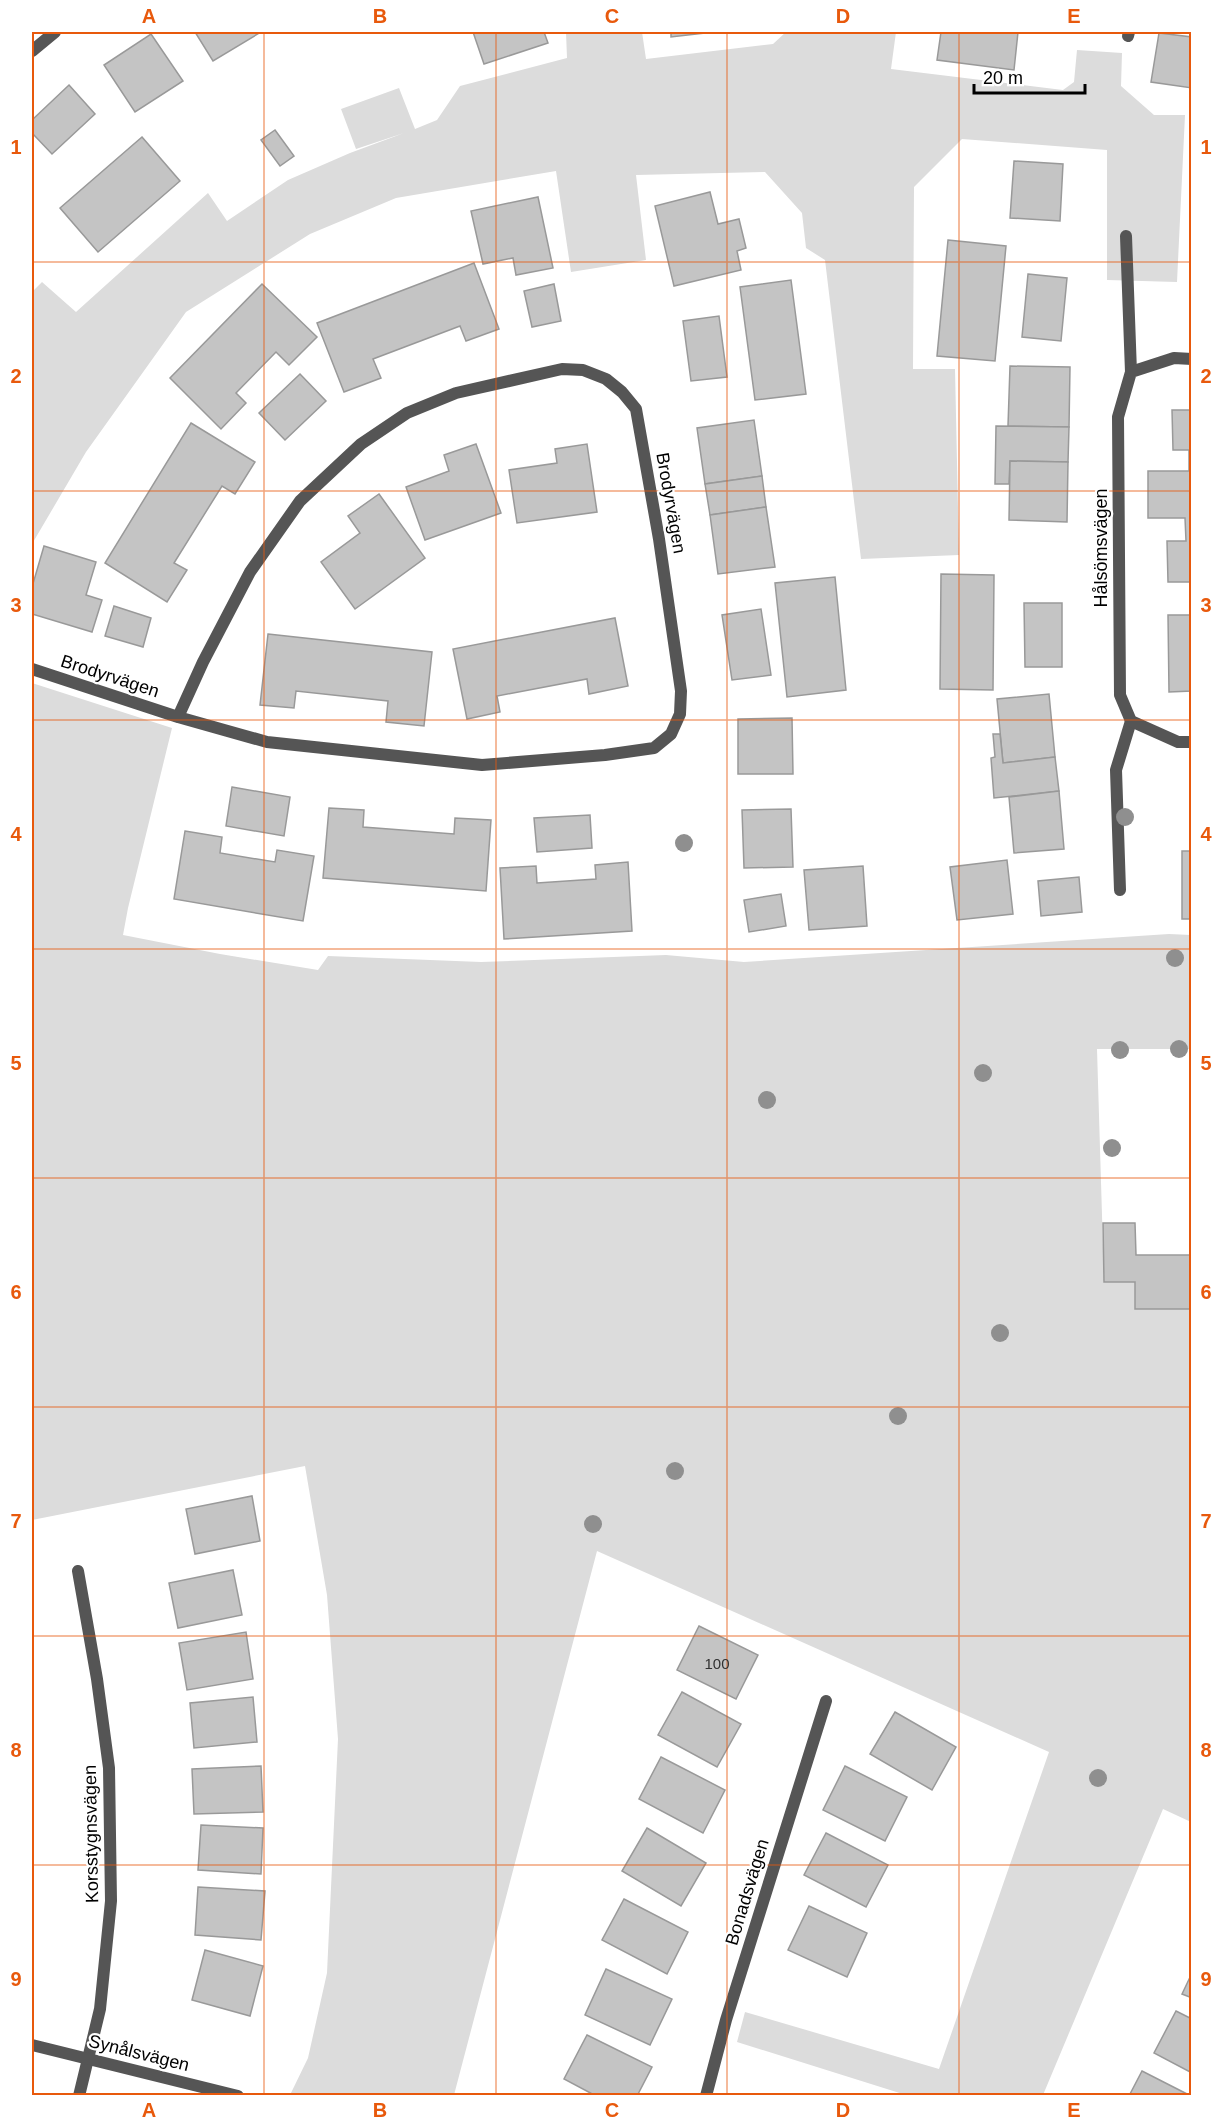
<svg xmlns="http://www.w3.org/2000/svg" width="1223" height="2127" font-family="Arial,sans-serif">
<style>
.green{fill:#dcdcdc}
.building{fill:#c4c4c4;stroke:#999;stroke-width:1.5}
.lines{fill:none;stroke-linecap:round;stroke-linejoin:round}
.service{stroke:#555;stroke-width:12}
.minor{stroke:#555;stroke-width:12}
.tree{fill:#8f8f8f}
.grid{fill:none;stroke:#e8590c;stroke-width:1.5;stroke-opacity:0.55}
.labels{text-anchor:middle;dominant-baseline:central;stroke-width:4.5;stroke-linejoin:round;paint-order:stroke}
.number-label{font-size:15px;fill:#313131}
.street-label{font-size:18px;fill:#000;stroke:#fff}
.neatline{fill:none;stroke:#e8590c;stroke-width:2}
.grid-label{font-size:20px;text-anchor:middle;font-weight:bold;fill:#e8590c}
</style>
<rect width="100%" height="100%" fill="#fff"/>
<!-- green -->
<g class="green">
<polygon points="566,32 642,32 646,59 773,44 786,32 896,32 891,69 1063,90 1074,82 1077,50 1122,53 1121,86 1154,115 1185,115 1177,282 1107,280 1107,150 962,139 914,187 913,369 955,369 959,555 861,559 825,260 806,248 802,213 765,172 636,175 646,260 571,272 556,171 396,198 310,234 186,312 86,452 32,544 32,292 42,282 76,312 208,193 227,221 288,180 350,153 404,133 356,149 341,109 399,88 415,129 437,120 460,86 567,58"/>
<polygon points="32,683 172,728 128,908 123,935 220,954 318,970 328,956 481,962 666,955 744,962 1169,934 1191,935 1191,1049 1097,1049 1104,1281 1135,1282 1136,1309 1191,1309 1191,1822 1163,1809 1043,2095 906,2095 737,2042 745,2012 939,2069 1049,1752 597,1551 454,2095 290,2095 308,2058 327,1973 338,1739 327,1595 305,1466 32,1520"/>
</g>
<!-- building -->
<g class="building">
<polygon points="195,32 261,32 213,61"/>
<polygon points="473,32 544,32 548,43 484,64"/>
<polygon points="671,32 714,32 671,37"/>
<polygon points="941,32 1018,32 1014,70 937,60"/>
<polygon points="1159,33 1192,37 1192,88 1151,82"/>
<polygon points="151,34 183,81 135,112 104,65"/>
<polygon points="69,85 95,114 52,154 32,133 32,120"/>
<polygon points="275,130 294,156 280,166 261,140"/>
<polygon points="142,137 180,181 98,252 60,208"/>
<polygon points="1014,161 1063,164 1060,221 1010,218"/>
<polygon points="710,192 718,224 739,219 746,248 737,251 741,270 674,286 655,206"/>
<polygon points="538,197 553,268 516,275 513,258 483,264 471,211"/>
<polygon points="948,240 1006,246 995,361 937,356"/>
<polygon points="474,263 499,329 466,341 460,326 373,359 381,378 344,392 317,323"/>
<polygon points="1028,274 1067,278 1061,341 1022,337"/>
<polygon points="791,280 806,394 755,400 740,287"/>
<polygon points="262,284 317,337 289,365 276,352 236,393 246,403 221,429 170,378"/>
<polygon points="554,284 561,321 532,327 524,291"/>
<polygon points="719,316 727,377 691,381 683,321"/>
<polygon points="1010,366 1070,367 1069,427 1008,426"/>
<polygon points="300,374 326,401 285,440 259,413"/>
<polygon points="1172,410 1192,410 1192,582 1168,582 1167,541 1186,541 1185,518 1148,518 1148,471 1189,471 1189,450 1173,450"/>
<polygon points="754,420 762,476 705,484 697,428"/>
<polygon points="191,423 255,462 235,494 222,486 174,563 187,570 167,602 105,563"/>
<polygon points="996,426 1069,427 1068,462 1010,461 1009,484 995,484"/>
<polygon points="476,444 501,513 425,540 406,487 449,471 444,455"/>
<polygon points="587,444 597,512 517,523 509,470 557,463 555,449"/>
<polygon points="1010,461 1068,462 1067,522 1009,520"/>
<polygon points="762,476 766,507 710,515 705,484"/>
<polygon points="379,494 425,558 355,609 321,562 360,533 348,516"/>
<polygon points="766,507 775,567 718,574 710,515"/>
<polygon points="44,546 96,562 86,595 102,600 92,632 32,614 32,587"/>
<polygon points="941,574 994,575 993,690 940,689"/>
<polygon points="835,577 846,690 787,697 775,583"/>
<polygon points="1024,603 1062,603 1062,667 1025,667"/>
<polygon points="114,606 151,618 143,647 105,636"/>
<polygon points="761,609 771,675 732,680 722,615"/>
<polygon points="1168,615 1192,615 1192,691 1169,692"/>
<polygon points="615,618 628,686 589,694 587,679 497,696 500,712 467,719 453,649"/>
<polygon points="268,634 432,652 424,726 386,722 388,701 296,691 294,708 260,705"/>
<polygon points="1049,694 1055,757 1003,763 997,699"/>
<polygon points="792,718 793,774 738,774 738,719"/>
<polygon points="993,734 1000,734 1003,763 1055,757 1059,791 994,798 991,758 995,757"/>
<polygon points="232,787 290,797 284,836 226,826"/>
<polygon points="1059,791 1064,849 1014,853 1009,797"/>
<polygon points="329,808 364,810 363,827 454,834 455,818 491,820 486,891 323,878"/>
<polygon points="791,809 793,867 744,868 742,810"/>
<polygon points="590,815 592,848 537,852 534,818"/>
<polygon points="185,831 222,837 220,853 275,862 277,850 314,856 303,921 174,899"/>
<rect x="1182" y="851" width="10" height="68"/>
<polygon points="1007,860 1013,914 957,920 950,867"/>
<polygon points="628,862 632,931 504,939 500,868 536,866 537,883 596,879 595,865"/>
<polygon points="863,866 867,926 809,930 804,870"/>
<polygon points="1079,877 1082,912 1041,916 1038,881"/>
<polygon points="781,894 786,926 749,932 744,900"/>
<polygon points="1103,1223 1135,1223 1136,1255 1192,1255 1192,1309 1135,1309 1135,1282 1104,1282"/>
<polygon points="252,1496 260,1541 195,1554 186,1509"/>
<polygon points="233,1570 242,1615 178,1628 169,1583"/>
<polygon points="699,1626 758,1655 736,1699 677,1670"/>
<polygon points="246,1632 253,1679 187,1690 179,1643"/>
<polygon points="682,1692 741,1724 717,1767 658,1735"/>
<polygon points="253,1697 257,1742 194,1748 190,1703"/>
<polygon points="895,1712 956,1747 932,1790 870,1754"/>
<polygon points="661,1757 725,1790 703,1833 639,1799"/>
<polygon points="261,1766 263,1812 194,1814 192,1769"/>
<polygon points="845,1766 907,1797 885,1841 823,1810"/>
<polygon points="201,1825 263,1828 261,1874 198,1870"/>
<polygon points="647,1828 706,1863 681,1906 622,1871"/>
<polygon points="826,1833 888,1865 866,1907 804,1875"/>
<polygon points="198,1887 265,1891 261,1940 195,1935"/>
<polygon points="624,1899 688,1932 667,1974 602,1940"/>
<polygon points="809,1906 867,1933 847,1977 788,1950"/>
<polygon points="205,1950 263,1966 250,2016 192,2000"/>
<polygon points="606,1969 672,1999 650,2045 585,2015"/>
<polygon points="1192,1973 1192,1998 1182,1994"/>
<polygon points="1176,2011 1192,2019 1192,2073 1154,2053"/>
<polygon points="587,2035 652,2067 637,2096 596,2096 564,2079"/>
<polygon points="1142,2071 1191,2096 1129,2096"/>
</g>
<g class="lines">
<!-- service -->
<g class="service">
<polyline points="1126,236 1131,372"/>
<polyline points="1120,890 1116,770 1131,721"/>
</g>
<!-- minor -->
<g class="minor">
<polyline points="1128,36 1129,32"/>
<polyline points="32,51 55,32"/>
<polyline points="1192,359 1174,358 1131,372 1118,417 1120,695 1131,721 1178,742 1192,742"/>
<polyline points="32,669 178,717 267,742 482,765 605,755 654,748 671,734 680,714 681,691 659,539 636,409 622,392 606,379 583,370 562,369 456,393 407,413 361,444 300,501 250,572 203,662 178,717"/>
<polyline points="78,1571 97,1679 109,1768 111,1901 100,2009 79,2096"/>
<polyline points="32,2045 238,2096"/>
<polyline points="706,2096 726,2020 826,1701"/>
</g>
</g>
<!-- trees -->
<g class="tree">
<circle cx="1125" cy="817" r="9"/>
<circle cx="684" cy="843" r="9"/>
<circle cx="1175" cy="958" r="9"/>
<circle cx="1179" cy="1049" r="9"/>
<circle cx="1120" cy="1050" r="9"/>
<circle cx="983" cy="1073" r="9"/>
<circle cx="767" cy="1100" r="9"/>
<circle cx="1112" cy="1148" r="9"/>
<circle cx="1000" cy="1333" r="9"/>
<circle cx="898" cy="1416" r="9"/>
<circle cx="675" cy="1471" r="9"/>
<circle cx="593" cy="1524" r="9"/>
<circle cx="1098" cy="1778" r="9"/>
</g>
<!-- grid -->
<path class="grid" d="M264 32V2096M496 32V2096M727 32V2096M959 32V2096M32 262H1192M32 491H1192M32 720H1192M32 949H1192M32 1178H1192M32 1407H1192M32 1636H1192M32 1865H1192"/>
<g class="labels">
<!-- number labels -->
<g class="number-label">
<text x="717" y="1663">100</text>
</g>
<!-- street labels -->
<g class="street-label">
<text transform="translate(671 503) rotate(80)">Brodyrvägen</text>
<text transform="translate(1101 548) rotate(-90)">Hålsömsvägen</text>
<text transform="translate(110 676) rotate(18)">Brodyrvägen</text>
<text transform="translate(91 1834) rotate(-91)">Korsstygnsvägen</text>
<text transform="translate(747 1892) rotate(-73)">Bonadsvägen</text>
<text transform="translate(139 2053) rotate(14)">Synålsvägen</text>
</g>
</g>
<!-- border -->
<rect width="1223" height="2127" fill="none" stroke="#ffffff" stroke-width="66"/>
<!-- scale -->
<path d="M974 84v9h111v-9" fill="none" stroke="#000000" stroke-width="3"/>
<text x="983" y="84" font-size="18" fill="#000000" stroke="#ffffff" stroke-width="4.5" paint-order="stroke">20 m</text>
<rect x="33" y="33" width="1157" height="2061" class="neatline"/>
<g class="grid-label">
<text x="149" y="23">A</text>
<text x="380" y="23">B</text>
<text x="612" y="23">C</text>
<text x="843" y="23">D</text>
<text x="1074" y="23">E</text>
<text x="16" y="154">1</text>
<text x="1206" y="154">1</text>
<text x="16" y="383">2</text>
<text x="1206" y="383">2</text>
<text x="16" y="612">3</text>
<text x="1206" y="612">3</text>
<text x="16" y="841">4</text>
<text x="1206" y="841">4</text>
<text x="16" y="1070">5</text>
<text x="1206" y="1070">5</text>
<text x="16" y="1299">6</text>
<text x="1206" y="1299">6</text>
<text x="16" y="1528">7</text>
<text x="1206" y="1528">7</text>
<text x="16" y="1757">8</text>
<text x="1206" y="1757">8</text>
<text x="16" y="1986">9</text>
<text x="1206" y="1986">9</text>
<text x="149" y="2117">A</text>
<text x="380" y="2117">B</text>
<text x="612" y="2117">C</text>
<text x="843" y="2117">D</text>
<text x="1074" y="2117">E</text>
</g>
</svg>
